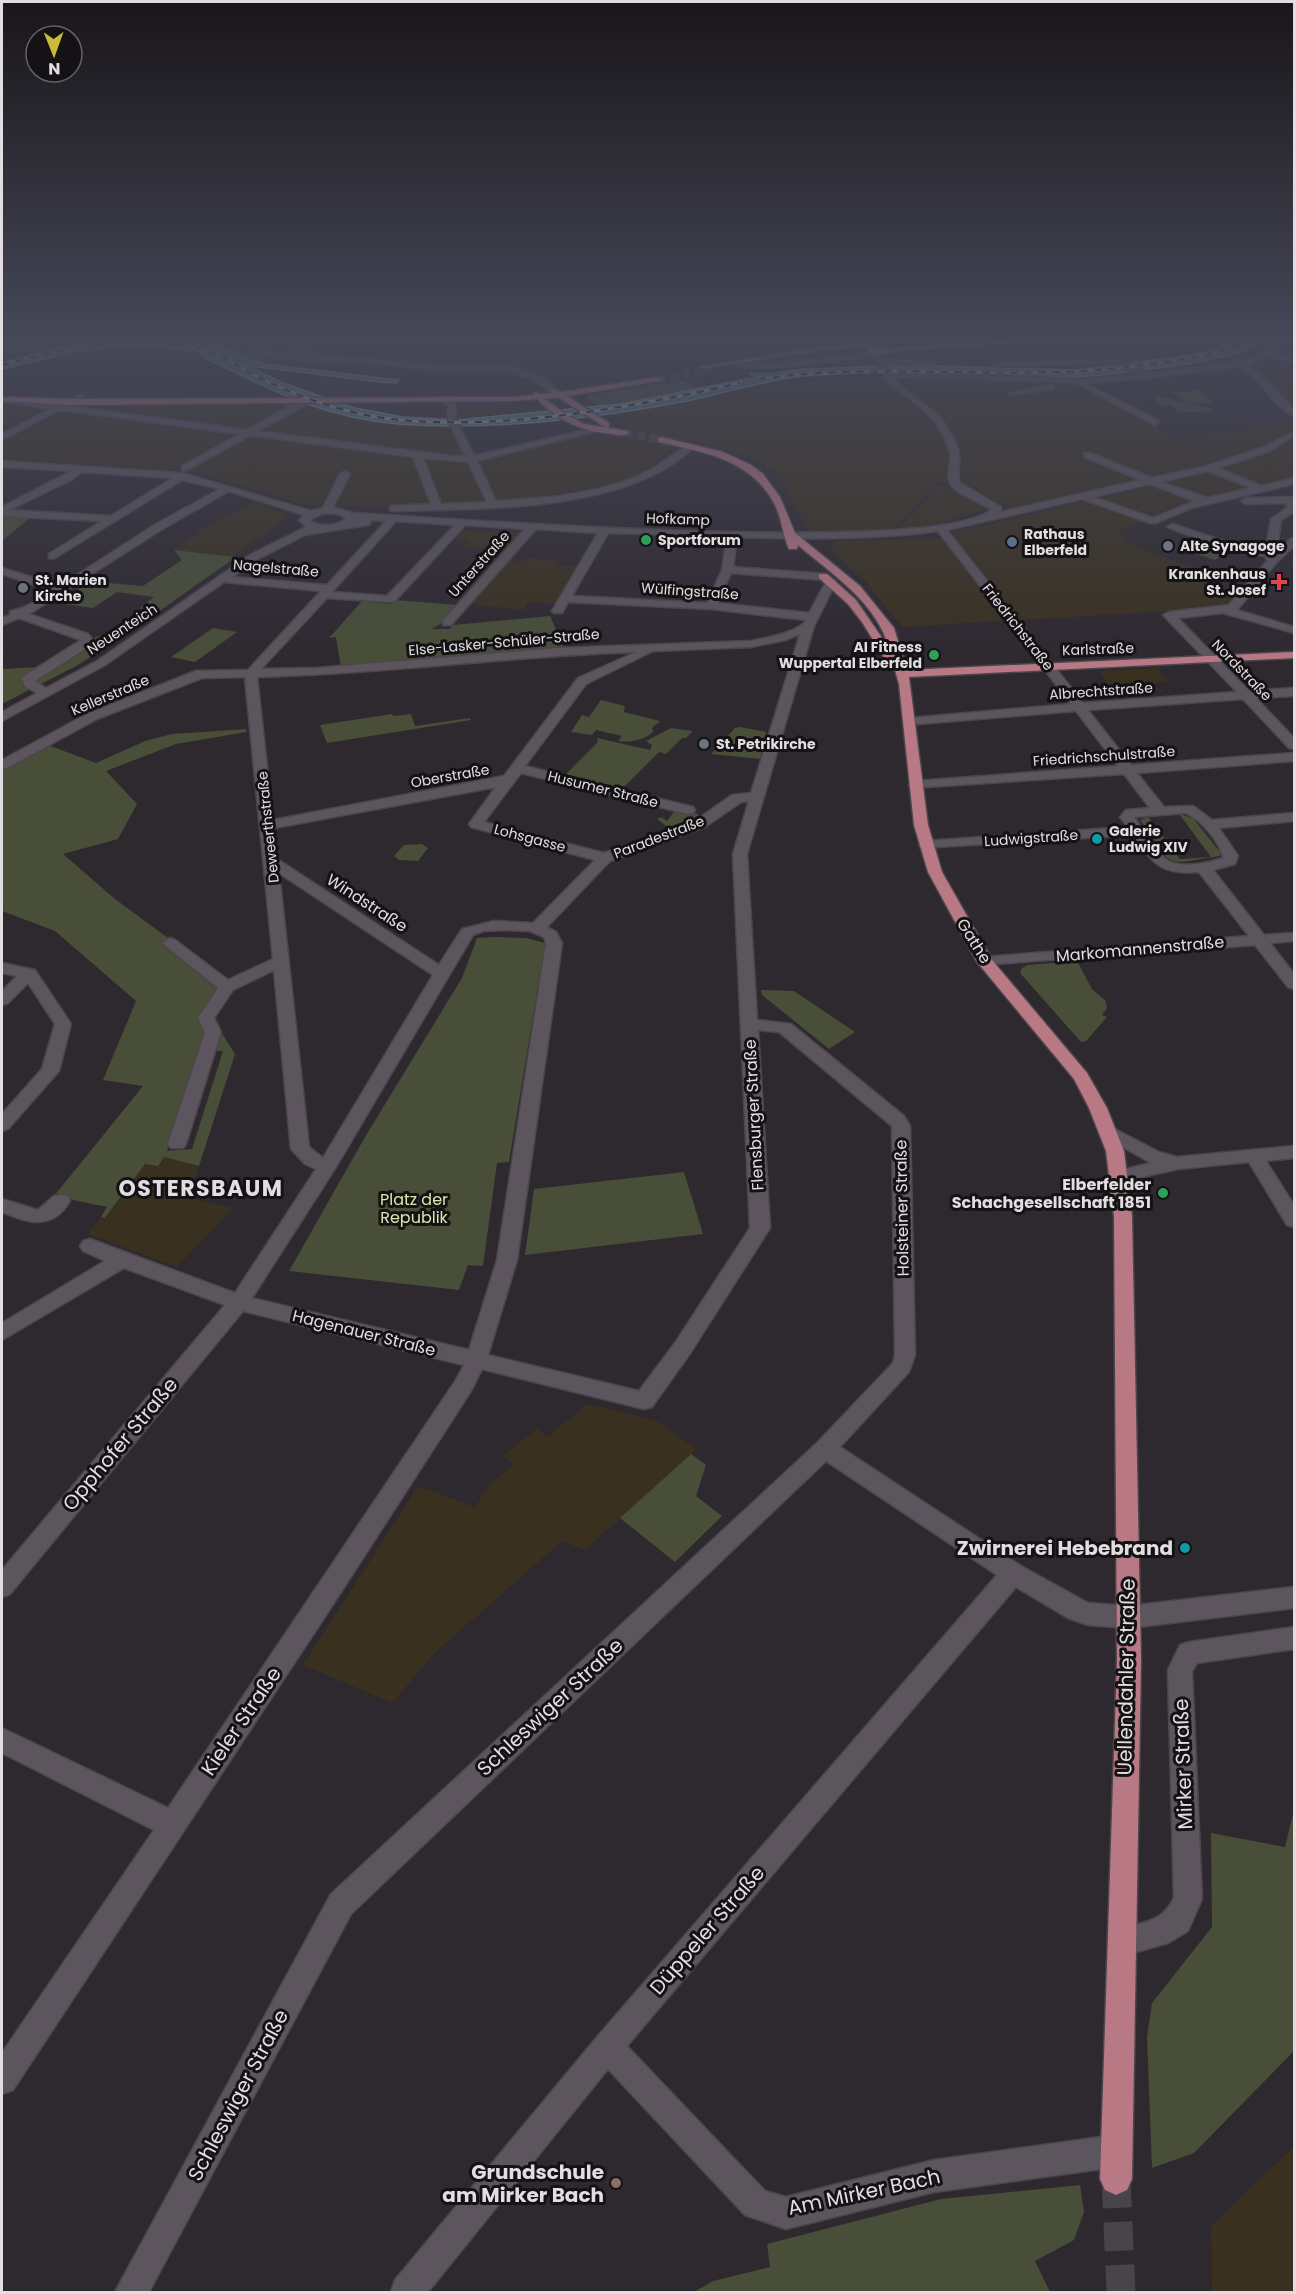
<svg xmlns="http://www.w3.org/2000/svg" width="1296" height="2294" font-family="Poppins,sans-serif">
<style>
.commercial{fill:#393020}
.green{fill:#484e38}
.water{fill:#53818c;stroke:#7e9da6;stroke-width:1.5}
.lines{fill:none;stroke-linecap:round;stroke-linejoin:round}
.canal{fill:#53818c;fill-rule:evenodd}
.major-tunnel-far1{stroke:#49434a;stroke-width:8;stroke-dasharray:8 4.5;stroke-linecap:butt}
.major-tunnel{stroke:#49434a;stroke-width:29;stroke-dasharray:29 14;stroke-linecap:butt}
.minor-casing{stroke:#4b464c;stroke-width:3}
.major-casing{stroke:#4b464c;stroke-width:3}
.minor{fill:#5c555d;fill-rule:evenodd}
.major{fill:#b87884;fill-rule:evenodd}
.rail-casing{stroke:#b4b0b4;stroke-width:3}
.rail{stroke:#141215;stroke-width:2;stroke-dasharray:7;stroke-linecap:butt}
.major-bridge-casing{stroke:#4b464c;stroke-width:10;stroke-linecap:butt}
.major-bridge{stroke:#b87884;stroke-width:8}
.leisure-dot{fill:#2e9e5b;stroke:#141215;stroke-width:2}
.service-dot{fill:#5c6f8a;stroke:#141215;stroke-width:2}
.worship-dot{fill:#6b7280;stroke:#141215;stroke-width:2}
.health-dot{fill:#e0444e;stroke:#141215;stroke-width:2}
.culture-dot{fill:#0f9aa8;stroke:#141215;stroke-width:2}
.education-dot{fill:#8d6e63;stroke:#141215;stroke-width:2}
.labels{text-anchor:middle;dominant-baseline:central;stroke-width:6;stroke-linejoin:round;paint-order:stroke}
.far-street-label{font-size:14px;fill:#e1dde1;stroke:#141215}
.far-poi-label{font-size:14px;font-weight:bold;fill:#e1dde1;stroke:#141215;text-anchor:start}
.street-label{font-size:16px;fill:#e1dde1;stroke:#141215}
.poi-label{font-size:16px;font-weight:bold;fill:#e1dde1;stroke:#141215;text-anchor:end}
.park-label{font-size:16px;fill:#d6e7a9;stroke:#141215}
.near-street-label{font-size:20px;fill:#e1dde1;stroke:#141215}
.near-poi-label{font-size:20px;font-weight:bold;fill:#e1dde1;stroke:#141215;text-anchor:end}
.district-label{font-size:22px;font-weight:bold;letter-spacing:1.5px;fill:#e1dde1;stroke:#141215}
</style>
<rect width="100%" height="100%" fill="#2e282f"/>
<!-- commercial -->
<g class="commercial">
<polygon points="1192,341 1206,347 1128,360 1090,345"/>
<polygon points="1286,370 1294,373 1294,404 1263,373"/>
<polygon points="892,375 1045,380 1072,384 1142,418 1170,435 1225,433 1284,423 1293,427 1284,435 1259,448 1199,467 1013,509 957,482 937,483 894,530 808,531 785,486 772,470 757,458 693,440 666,452 650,468 636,476 603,487 515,500 498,501 476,459 589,435 619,436 633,429 605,413 732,394 785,383"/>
<polygon points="291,403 307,404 338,414 366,420 450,426 488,501 371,506 305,505 201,474 172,470 2,459 2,442 65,412 103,416 126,404"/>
<polygon points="2,404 5,404 47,409 11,426 2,425"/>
<polygon points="459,406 536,406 545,412 456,417"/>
<polygon points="1288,445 1294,448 1294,478 1181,504 1119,531 1126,542 1195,569 1235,597 1229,604 1204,609 902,627 865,581 829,548 837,541 941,539 955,532 1212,472"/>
<polygon points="939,484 983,504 988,509 946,522 896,531 913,515"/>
<polygon points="253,502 281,512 288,517 232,556 174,550 200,531"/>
<polygon points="458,529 472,530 520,532 520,536 507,551 464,546 468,541 450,539"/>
<polygon points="526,557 558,561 556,565 578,567 556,604 528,602 524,610 471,604 509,560 522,562"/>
<polygon points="1157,668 1168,682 1109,685 1099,671"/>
<polygon points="164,1157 199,1166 195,1178 179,1195 233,1208 177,1267 88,1234 101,1217 106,1218 145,1164"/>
<polygon points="587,1404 655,1420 697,1449 585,1550 562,1541 435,1653 392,1703 303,1665 418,1486 475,1507 491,1483 513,1465 503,1456 537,1428 547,1437"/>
<polygon points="1294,2146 1294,2292 1212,2292 1211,2226"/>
</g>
<!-- green -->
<g class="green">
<polygon points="138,340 221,340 245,351 272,356 259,361 265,364 263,364 234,354 219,344 195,340 109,341 72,344 11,360 49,347 2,355 2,346"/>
<polygon points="683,380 699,389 648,399 597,406 586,398 590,395"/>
<polygon points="1196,390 1206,396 1212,404 1188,403 1173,393"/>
<path d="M1153 397C1173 396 1190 406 1210 408L1211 411 1178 413 1172 405 1161 406Z"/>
<polygon points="2,515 31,517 2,541"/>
<polygon points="1209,542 1233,550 1215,560 1187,551"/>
<path d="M174 550 236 557 141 624 78 665 2 704V669C36 667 69 669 95 642V637L105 635 143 609 140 608 154 597 117 592 93 608 51 602 61 595 69 596 88 583 82 582 83 581 143 586 182 560Z"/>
<polygon points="395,600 458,605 442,623 432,629 450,629 453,625 550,616 564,648 341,668 336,637 329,638 362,601 391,604"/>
<polygon points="213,628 237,632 195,662 171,657"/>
<path d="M601 700 625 706 624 712 660 721 652 728 653 732C645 740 629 743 618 741L622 736 596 730 592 735 571 732 582 715 589 717Z"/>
<polygon points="392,714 393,716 411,714 415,726 470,718 471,720 327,743 320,725"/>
<polygon points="740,727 766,732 760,759 711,754 735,728"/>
<polygon points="671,728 693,731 686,738 682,738 666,754 659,752 620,791 563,777 598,742 597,738 650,750 652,745 646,741"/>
<polygon points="246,729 247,732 176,744 106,771 137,804 118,839 63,854 115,899 168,938 163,943 221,987 198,1018 206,1035 167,1151 192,1149 223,1051 213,1051 220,1030 235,1054 199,1166 164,1157 158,1166 145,1164 105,1218 101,1217 107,1207 54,1196 143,1086 103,1080 136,1001 55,931 2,911 2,769 48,745 96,763 145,741 172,734"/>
<polygon points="661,805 696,813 699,815 697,818 671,830 657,819 661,817 667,821 674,812 660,806"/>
<polygon points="1179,814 1193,818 1220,852 1220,856 1183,862 1173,861 1166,857 1140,820 1148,817 1180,859 1211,857"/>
<polygon points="422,844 428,848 418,861 399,860 394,856 404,845"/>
<polygon points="497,937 526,938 545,943 509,1162 497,1163 483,1266 468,1265 459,1290 289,1271 365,1137 462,978 477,938"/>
<polygon points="1077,961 1092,989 1105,1000 1107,1008 1102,1015 1107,1017 1086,1041 1081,1042 1020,973 1022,968 1028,965"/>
<polygon points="761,990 794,991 855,1032 829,1049 762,995"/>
<polygon points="684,1172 703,1234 525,1255 534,1189"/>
<polygon points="691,1454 706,1465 696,1496 722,1516 675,1562 620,1518"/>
<polygon points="1294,1810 1294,2051 1194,2153 1152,2168 1147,2037 1152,2003 1212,1927 1211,1833 1285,1847"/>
<polygon points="1080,2185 1084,2212 1074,2240 1035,2261 1050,2292 694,2292 713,2281 770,2267 767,2244 941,2199"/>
</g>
<!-- water -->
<path class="water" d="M195 340 219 344 234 354 263 364 399 380 397 383 380 382 249 366 283 383 355 408 403 417 457 420 621 404 791 370 901 365 1078 370 1193 355 1214 350 1230 340H1270C1236 357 1198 363 1160 368 1133 371 1105 376 1078 377 1027 379 976 373 925 372 885 371 845 373 805 376 764 380 726 393 687 401 597 418 490 431 398 424 323 418 269 389 203 357L198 351 145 347 83 350 2 369V363L72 344 109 341Z"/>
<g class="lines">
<!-- canal -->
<polygon class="canal" points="749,372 789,373 793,375 789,377 752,376 749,376"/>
<!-- major-tunnel-far1 -->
<g class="major-tunnel-far1">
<polyline points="658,379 710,371"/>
<polyline points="625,433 661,440"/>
</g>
<!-- major-tunnel -->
<polyline class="major-tunnel" points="1116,2179 1121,2292"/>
<defs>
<g id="minor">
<polygon points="297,340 304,340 300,348 318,352 318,356 294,351 292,345"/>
<path d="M872 340H880L884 359 933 361 937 363 933 365 885 364 890 372 1074 379 1140 375 1114 363 997 367 993 365 997 363 1115 359 1151 373 1228 363 1232 361C1249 364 1267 350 1279 340H1287L1273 353 1294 359V363L1270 355 1247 365 1262 375 1294 409V416C1271 406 1262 377 1239 367L1140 379 1085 383 1158 420 1159 422 1155 425 1075 383 893 377C908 398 935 405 948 429 952 436 959 447 959 455 961 465 956 474 960 483L1001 507V512L1141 480 1084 457V453H1090L1152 478 1207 466 1264 447 1294 431V436L1270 451 1218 468 1261 486 1294 478V484L1191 508 1156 523H1150L1082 499 947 530 1083 703 1237 692 1163 615 1169 612 1229 605 1267 561 1265 556 1232 551 1167 527 1172 524 1238 546 1266 549 1271 519 1288 507 1285 503 1246 504 1241 501 1246 498 1294 497V512L1281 520 1276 555 1290 539 1294 538V546L1276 563 1237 610 1294 627V633L1223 613 1178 618 1249 691 1294 688V696L1256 698 1294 738V749L1289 748 1243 699 1088 710 1131 765 1294 753V761L1137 773 1164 807 1193 806 1212 820 1294 813V821L1219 828 1238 856 1235 864 1213 870 1264 935 1294 933V941L1270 943 1294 974V989L1288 987 1255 945 979 965 977 962 985 957 1249 936 1199 872C1160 875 1154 864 1133 835L921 848 919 845 921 842 926 841 1128 827 1120 817 1126 810 1150 808 1124 774 911 788 909 785 911 782 916 781 1118 766 1076 711 906 725 904 722 906 719 910 718 1071 704 938 531C871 540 804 539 737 537L733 567 825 574 830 577 825 580 731 573 718 603 809 613 827 580H835L836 582 814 626 747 854 757 1020 791 1024 904 1116 910 1126 915 1355 909 1372 840 1447 1021 1566 1088 1603 1129 1606 1294 1587V1608L1129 1628 1088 1625 1068 1618 1016 1587 627 2046 765 2191 786 2197 934 2160 1116 2135 1127 2140 1132 2151 1127 2162 1116 2167 934 2192 786 2229 745 2215 608 2069 428 2292H391L395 2280 597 2037 997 1575 826 1461 351 1914 149 2292H115L331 1894 817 1443 893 1363 895 1355 892 1126 779 1032 758 1030 770 1228 689 1355 652 1407 644 1409 482 1369 471 1391 332 1606 13 2090 2 2094V2053L154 1830 2 1753V1728L168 1808 456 1380 464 1365 243 1311 10 1594 2 1597V1570L225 1305 124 1268 2 1340V1323L105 1261 83 1251 80 1246 83 1241 90 1239 235 1293 316 1169 305 1164 291 1149 274 970 233 990 214 1018 221 1032 186 1144 183 1148H171L168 1144 205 1032 198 1018 218 988 162 943 170 938 175 940 228 980 273 959 245 677 202 678 97 719 7 768 2 769V760L89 713 196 671 248 670 321 591 224 582 105 665 2 721V712L37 693 25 686 22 679 24 676 81 640 19 618 2 625V618L10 615V611C27 608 40 599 55 589L38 586 2 574V568L44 581 63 584 156 524 220 489 182 480 53 559 49 558V554L102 521 2 516V507L71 471 2 467V461L182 473 311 511 323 508 340 474 345 471 350 474 333 507 353 513C449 518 939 557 992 509 982 504 958 494 952 486 944 476 952 465 950 454 948 442 937 423 928 414 908 394 883 389 876 357L776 368H742L738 366 742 364 776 363 875 353ZM1208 471 1251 488 1208 498 1161 482ZM82 472 173 478 111 516 9 510 71 480ZM1150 484 1195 501 1153 518 1093 497ZM229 491 304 515 299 520 306 527 250 555 97 661 46 688 35 681 88 647 93 640 88 634 29 614 164 528ZM334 513 346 517C340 527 319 527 309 520L322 514ZM371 520 386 521 327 585 232 577 258 559 305 535 367 525 370 524ZM396 521 455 525 387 596 332 592ZM465 525 525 529 443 621V625H451L536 529 598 533 552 611 554 613H562L568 602 711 609 806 620C798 633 765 638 751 641L558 648 317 668 261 669 327 598 394 602ZM608 533 727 536 722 570 707 603 572 596ZM800 634 751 793 732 795 695 821 604 853 484 822 521 773 688 814 693 813 695 810 693 807 525 766 586 684 653 651 751 647 785 640ZM636 652 578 678 504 776 273 820 257 677C384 674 510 656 636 652ZM496 787 469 824 471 827 595 860 533 923 494 921 462 929 439 965 277 859 274 828ZM749 801 733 854 750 1228 675 1343 639 1391 488 1355 517 1260 562 943 556 932 547 927 610 861 705 827 741 802ZM1186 813C1201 820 1220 842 1223 858 1208 863 1181 869 1167 860 1156 853 1142 828 1134 817ZM279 873 433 975 323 1158 309 1147ZM506 930 530 931 544 937 546 943 497 1260 469 1350 252 1298 336 1167 473 935 483 931Z"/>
<polygon points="1249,340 1260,340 1268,343 1264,345"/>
<path d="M251 347C291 358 332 357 374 359 394 360 414 364 434 365 475 368 524 356 556 389L549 391C513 362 478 372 435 370 415 369 396 365 376 364 333 361 289 365 248 351V347Z"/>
<polygon points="1051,385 1054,385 1054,389 1012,395 1008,393"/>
<path d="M81 394H84V398L68 406 248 430 303 398 307 400 304 406 258 431 451 456H465L447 417 448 406 437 399 441 397 456 405 455 417 474 456 598 427 602 430 477 461 496 501C548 498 603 494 650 470 663 463 675 453 688 444L695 446C628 513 483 508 393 511L390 510V506L431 504 413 457 251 435 185 471 182 470V466L240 434 60 410 2 440V434L50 409 2 402V398L58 405ZM423 458 468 462 487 502 441 504Z"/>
<polygon points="2,963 35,970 71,1024 59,1071 8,1129 2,1131 2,1114 42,1069 55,1024 28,983 8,1003 2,1005 2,991 17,976 2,973"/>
<polygon points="1109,1126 1159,1152 1177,1157 1294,1146 1294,1158 1266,1161 1294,1205 1294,1227 1287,1225 1249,1162 1178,1169 1119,1182 1113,1180 1110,1176 1113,1172 1151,1163 1103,1136 1100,1132 1103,1128"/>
<path d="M61 1195 68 1196 70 1201C52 1231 28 1223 2 1212V1199L38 1210 54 1196Z"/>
<path d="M1294 1627V1649L1197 1663 1192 1671 1202 1899 1188 1931 1168 1943 1122 1956 1112 1952 1108 1942 1112 1932C1138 1921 1161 1926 1174 1898L1168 1670 1180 1645 1189 1642Z"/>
</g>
<g id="major">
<polygon points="1006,340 1128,340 1124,342 1017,343 886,352 882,350 886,348"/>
<polygon points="869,343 872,343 872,347 817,351 702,369 698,367 817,347"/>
<path d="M658 377 662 379 661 381 567 396 609 423V427L606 428 558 397 545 399 567 415 584 424 628 431 629 433C624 437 618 435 612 434 583 432 557 420 537 399L513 401 73 405 2 401V397L73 399 513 397 532 395 536 392 541 394 552 393 550 391 554 389 561 392Z"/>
<path d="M661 437 723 452 751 465 763 474 780 497 795 533 860 586 894 628 907 670 1294 652V658L909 677 928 825 942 872 992 960 1087 1073 1107 1108 1124 1151 1132 1216 1141 1660 1132 2179 1127 2190 1116 2195 1105 2190 1100 2179 1117 1660 1114 1216 1106 1151 1089 1108 1074 1079 977 962 928 872 914 825 899 684 895 670 891 669 862 622 848 604 819 578V574H827L856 600 889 648C877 603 832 574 798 545L797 549H789C783 536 782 519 775 505 752 459 703 452 658 442V438Z"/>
</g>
</defs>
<!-- minor casing -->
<use href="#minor" class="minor-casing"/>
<!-- major casing -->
<use href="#major" class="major-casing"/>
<!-- minor -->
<use href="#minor" class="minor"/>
<!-- major -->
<use href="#major" class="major"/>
<defs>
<g id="rail">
<polyline points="335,340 466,342 562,340"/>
<polyline points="2,344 77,340"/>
<path d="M2 365C67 348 142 330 208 351 226 357 243 370 260 378 295 395 333 409 371 416 483 435 630 408 740 383"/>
<path d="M759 379C887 361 1016 383 1144 365 1181 360 1216 356 1250 340"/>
</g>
</defs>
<!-- rail casing -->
<use href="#rail" class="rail-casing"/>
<!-- rail -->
<use href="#rail" class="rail"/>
<defs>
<polyline id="major-bridge" points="871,351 886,350"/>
</defs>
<!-- major-bridge casing -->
<use href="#major-bridge" class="major-bridge-casing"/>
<!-- major-bridge -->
<use href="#major-bridge" class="major-bridge"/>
</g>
<!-- sky -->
<linearGradient id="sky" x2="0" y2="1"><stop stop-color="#19161a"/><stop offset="0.51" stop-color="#464858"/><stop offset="1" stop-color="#464858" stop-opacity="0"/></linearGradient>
<rect width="1296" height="661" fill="url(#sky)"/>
<!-- markers -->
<g class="leisure-dot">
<circle cx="646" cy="540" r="6"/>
<circle cx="934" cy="655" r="6"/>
<circle cx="1163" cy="1193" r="6"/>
</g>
<circle class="service-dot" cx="1012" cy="542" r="6"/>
<g class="worship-dot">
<circle cx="1168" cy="546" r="6"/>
<circle cx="23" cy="588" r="6"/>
<circle cx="704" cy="744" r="6"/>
</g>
<path class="health-dot" d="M1276 573h6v6h6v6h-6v6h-6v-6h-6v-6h6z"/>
<g class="culture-dot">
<circle cx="1097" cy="839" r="6"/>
<circle cx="1185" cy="1548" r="6"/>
</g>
<circle class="education-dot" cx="616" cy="2183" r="6"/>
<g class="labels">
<!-- far-street labels -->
<g class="far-street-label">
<text transform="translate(678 519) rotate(2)">Hofkamp</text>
<text transform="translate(479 564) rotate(-48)">Unterstraße</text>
<text transform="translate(276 568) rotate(5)">Nagelstraße</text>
<text transform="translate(690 591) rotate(4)">Wülfingstraße</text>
<text transform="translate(1018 627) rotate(52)">Friedrichstraße</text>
<text transform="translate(122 629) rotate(-33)">Neuenteich</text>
<text transform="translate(504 642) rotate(-5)">Else-Lasker-Schüler-Straße</text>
<text transform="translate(1098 649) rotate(-2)">Karlstraße</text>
<text transform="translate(1242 670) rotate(46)">Nordstraße</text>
<text transform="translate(1101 691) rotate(-4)">Albrechtstraße</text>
<text transform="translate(110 695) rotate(-23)">Kellerstraße</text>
<text transform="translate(1104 756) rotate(-4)">Friedrichschulstraße</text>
<text transform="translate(450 776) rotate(-10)">Oberstraße</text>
<text transform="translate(603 789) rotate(14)">Husumer Straße</text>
<text transform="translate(268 827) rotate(-96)">Deweerthstraße</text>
<text transform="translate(659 837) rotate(-21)">Paradestraße</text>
<text transform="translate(530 838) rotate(15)">Lohsgasse</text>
<text transform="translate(1031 838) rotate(-4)">Ludwigstraße</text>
</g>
<!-- far-poi labels -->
<g class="far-poi-label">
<text x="1024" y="534">Rathaus<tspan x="1024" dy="16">Elberfeld</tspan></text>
<text x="658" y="540">Sportforum</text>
<text x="1180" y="546">Alte Synagoge</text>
<text x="1266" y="574" text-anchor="end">Krankenhaus<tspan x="1266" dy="16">St. Josef</tspan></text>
<text x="35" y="580">St. Marien<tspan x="35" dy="16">Kirche</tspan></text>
<text x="922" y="647" text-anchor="end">AI Fitness<tspan x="922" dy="16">Wuppertal Elberfeld</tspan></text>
<text x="716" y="744">St. Petrikirche</text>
<text x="1109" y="831">Galerie<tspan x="1109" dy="16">Ludwig XIV</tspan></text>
</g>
<!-- street labels -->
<g class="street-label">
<text transform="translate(367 903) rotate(33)">Windstraße</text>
<text transform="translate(974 941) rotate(58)">Gathe</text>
<text transform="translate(1140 949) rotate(-5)">Markomannenstraße</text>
<text transform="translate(754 1115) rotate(-93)">Flensburger Straße</text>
<text transform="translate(902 1208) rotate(-91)">Holsteiner Straße</text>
<text transform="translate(364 1333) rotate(14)">Hagenauer Straße</text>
</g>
<!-- poi labels -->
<g class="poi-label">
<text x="1151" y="1184">Elberfelder<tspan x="1151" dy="18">Schachgesellschaft 1851</tspan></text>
</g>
<!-- park labels -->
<g class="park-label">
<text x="414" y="1199">Platz der<tspan x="414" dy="18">Republik</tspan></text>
</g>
<!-- near-street labels -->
<g class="near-street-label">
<text transform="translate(120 1444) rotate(-50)">Opphofer Straße</text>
<text transform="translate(1126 1677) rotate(-89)">Uellendahler Straße</text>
<text transform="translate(550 1707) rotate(-43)">Schleswiger Straße</text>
<text transform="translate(241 1721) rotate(-56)">Kieler Straße</text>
<text transform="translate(1183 1764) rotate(-92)">Mirker Straße</text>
<text transform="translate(707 1930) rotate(-49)">Düppeler Straße</text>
<text transform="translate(238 2095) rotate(-62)">Schleswiger Straße</text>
<text transform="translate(864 2192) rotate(-12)">Am Mirker Bach</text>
</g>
<!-- near-poi labels -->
<g class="near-poi-label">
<text x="1173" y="1548">Zwirnerei Hebebrand</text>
<text x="604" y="2172">Grundschule<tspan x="604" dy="23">am Mirker Bach</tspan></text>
</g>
<!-- district labels -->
<g class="district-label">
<text x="201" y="1188">OSTERSBAUM</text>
</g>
</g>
<!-- border -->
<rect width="1296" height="2294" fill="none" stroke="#e1dde1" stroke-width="6"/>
<!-- north arrow -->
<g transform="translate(54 54) rotate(179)"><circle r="28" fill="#141215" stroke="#666367" stroke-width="1.5"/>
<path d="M0-4.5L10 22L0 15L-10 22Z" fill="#cbba39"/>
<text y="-9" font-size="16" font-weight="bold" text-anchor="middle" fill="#e1dde1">N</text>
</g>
</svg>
